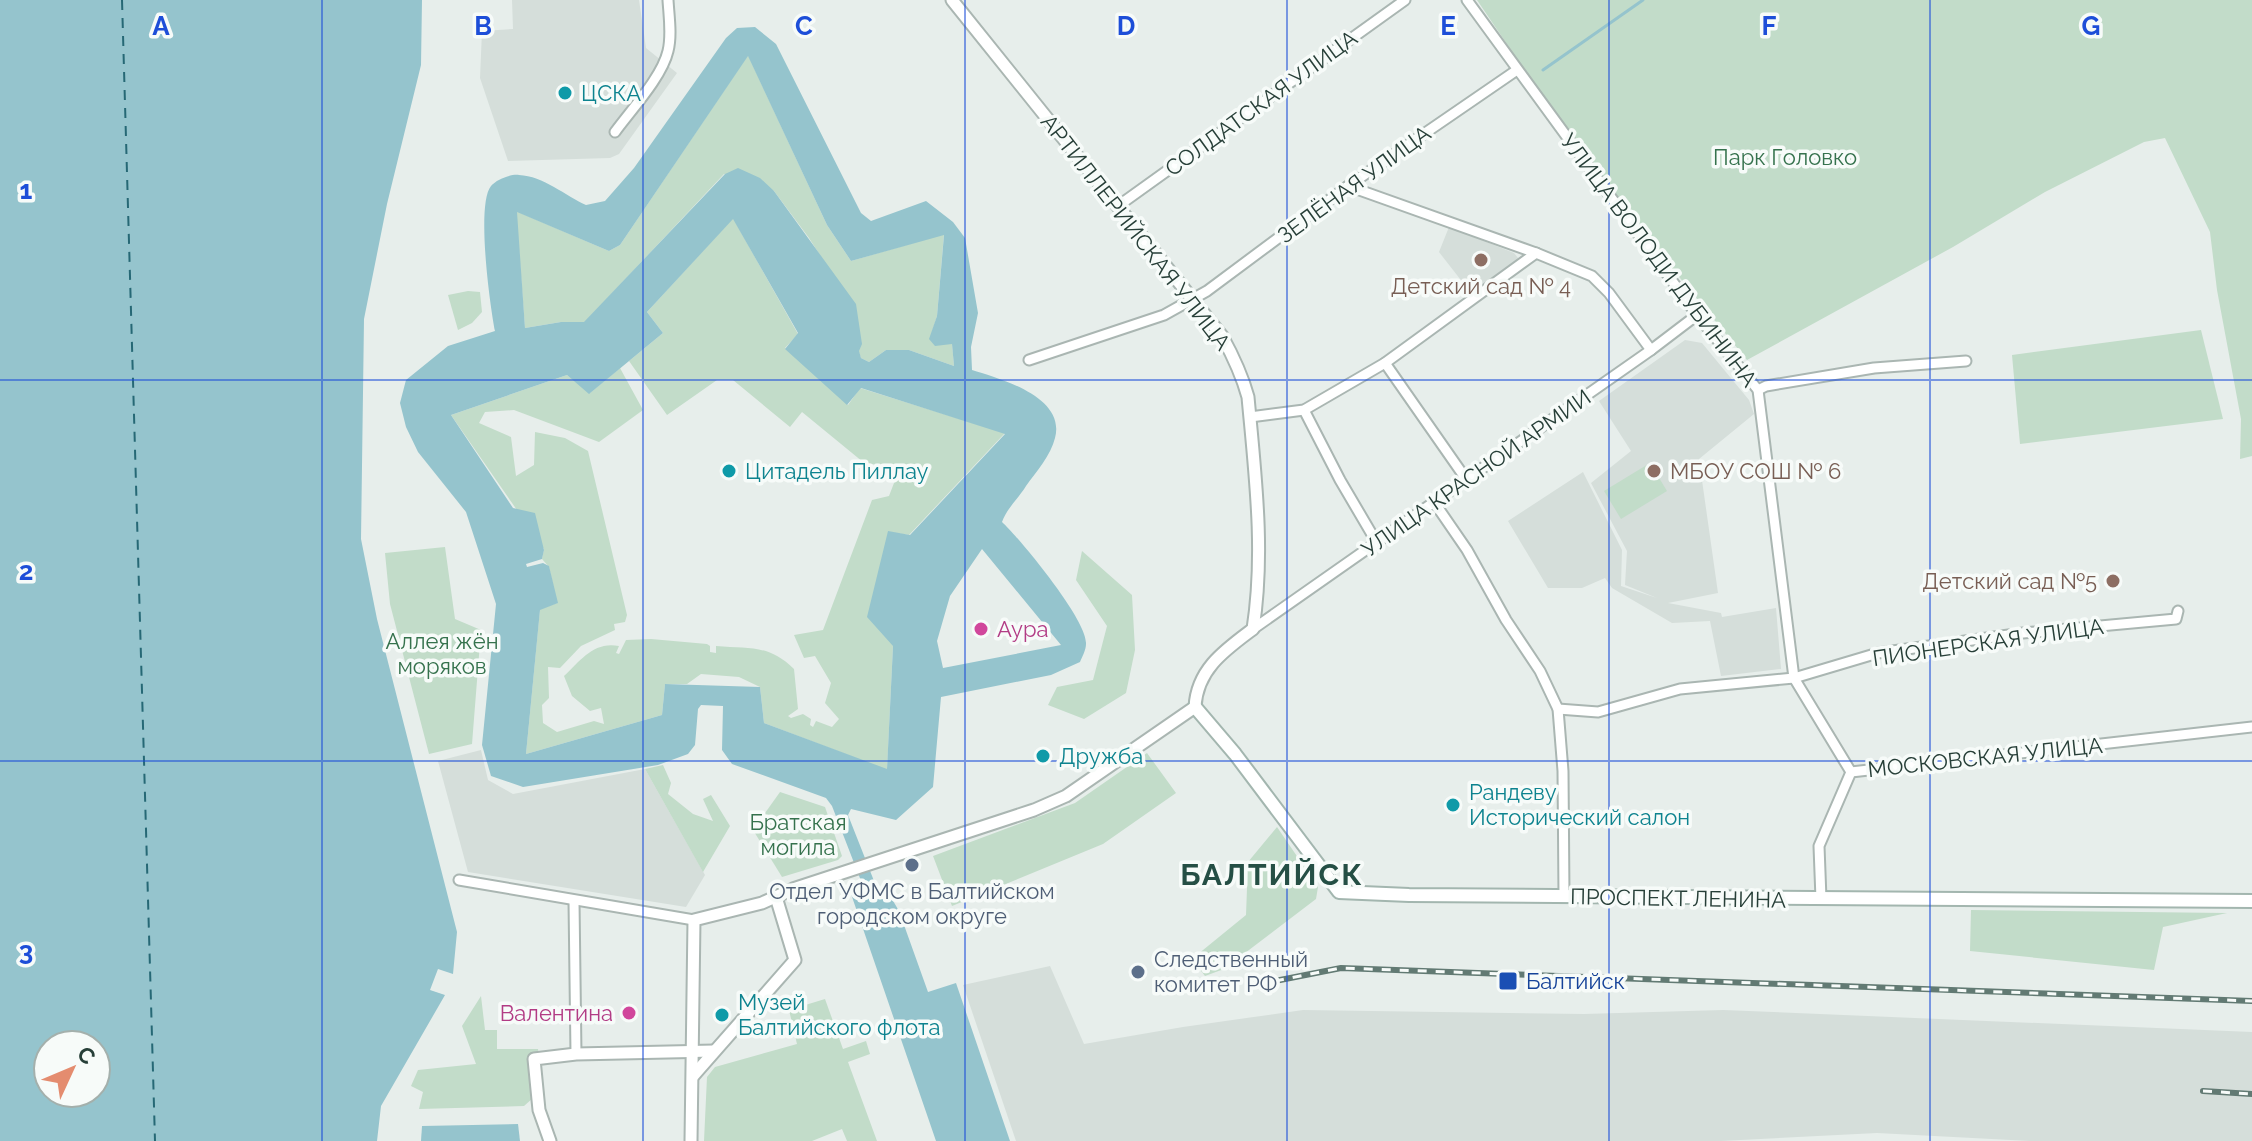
<svg xmlns="http://www.w3.org/2000/svg" width="2252" height="1141" font-family="Raleway,sans-serif">
<style>
.built{fill:#d5deda}
.green{fill:#c2dcc9}
.water{fill:#95c4cd;fill-rule:evenodd}
.lines{fill:none;stroke-linecap:round;stroke-linejoin:round}
.stream{stroke:#95c4cd;stroke-width:3}
.ferry{stroke:#266875;stroke-width:2;stroke-dasharray:10 8;stroke-linecap:butt}
.minor-casing{stroke:#aab6b2;stroke-width:13}
.tertiary-casing{stroke:#aab6b2;stroke-width:15}
.secondary-casing{stroke:#a3b6af;stroke-width:16}
.minor{stroke:#fff;stroke-width:9}
.tertiary{stroke:#fff;stroke-width:11}
.secondary{stroke:#fff;stroke-width:12}
.rail-casing{stroke:#627a73;stroke-width:6}
.rail{stroke:#f7fbf9;stroke-width:3;stroke-dasharray:9;stroke-linecap:butt}
.grid{fill:none;stroke:#1d4ed8;stroke-width:2;stroke-opacity:0.55}
.culture-dot{fill:#0f9aa8;stroke:#f7fbf9;stroke-width:3}
.education-dot{fill:#8d6e63;stroke:#f7fbf9;stroke-width:3}
.hotel-dot{fill:#d1479c;stroke:#f7fbf9;stroke-width:3}
.service-dot{fill:#5c6f8a;stroke:#f7fbf9;stroke-width:3}
.transit-dot{fill:#1a4fb4;stroke:#f7fbf9;stroke-width:3}
.labels{text-anchor:middle;dominant-baseline:central;stroke-width:7;stroke-linejoin:round;paint-order:stroke}
.culture-label{font-size:22px;fill:#0d838f;stroke:#f7fbf9;text-anchor:start}
.street-label{font-size:22px;fill:#273f38;stroke:#f7fbf9}
.park-label{font-size:22px;fill:#35724d;stroke:#f7fbf9}
.education-label{font-size:22px;fill:#785e54;stroke:#f7fbf9}
.hotel-label{font-size:22px;fill:#b23c85;stroke:#f7fbf9;text-anchor:start}
.service-label{font-size:22px;fill:#4e5e75;stroke:#f7fbf9}
.transit-label{font-size:22px;fill:#164399;stroke:#f7fbf9;text-anchor:start}
.district-label{font-size:30px;font-weight:bold;letter-spacing:2px;fill:#254f45;stroke:#f7fbf9}
.grid-label{font-size:26px;text-anchor:middle;font-weight:bold;fill:#1d4ed8;stroke:#f7fbf9;stroke-width:7;stroke-linejoin:round;paint-order:stroke}
</style>
<rect width="100%" height="100%" fill="#e7eeeb"/>
<!-- built -->
<g class="built">
<polygon points="512,0 639,0 646,48 677,73 619,154 610,158 508,161 480,78 482,31 513,29"/>
<polygon points="1449,227 1514,253 1518,258 1517,261 1471,293 1439,252"/>
<polygon points="1685,340 1702,343 1749,400 1754,414 1699,459 1718,593 1668,603 1721,613 1722,617 1776,608 1781,669 1721,676 1710,621 1672,623 1612,588 1605,578 1582,588 1548,588 1508,521 1583,472 1622,550 1621,586 1657,598 1625,585 1627,551 1591,483 1631,451 1599,401"/>
<polygon points="481,750 488,780 513,794 645,769 705,875 686,907 468,872 438,761"/>
<polygon points="1050,966 1084,1044 1183,1027 1303,1010 1584,1014 1723,1010 2252,1032 2252,1141 2030,1141 1877,1133 1721,1141 1016,1141 963,985"/>
</g>
<!-- green -->
<g class="green">
<polygon points="1477,0 2252,0 2252,456 2240,459 2241,419 2217,290 2210,232 2165,138 2144,142 2045,192 1953,247 1747,360 1595,174"/>
<polygon points="748,55 827,225 851,261 944,234 937,316 930,339 952,343 954,366 909,350 886,350 869,362 861,358 825,263 809,238 774,191 724,174 584,323 561,322 525,328 516,211 609,251 620,245"/>
<path d="M733 218 798 334 785 348 848 405 860 388 1005 433 909 535 888 532 893 646 887 770 764 723 760 687 739 677 701 674 687 684H665L662 715 526 754 540 609 557 603 549 567 542 559 544 549 451 415 567 375 590 393 620 368 643 410 599 442 514 410 485 412 479 423 511 437 516 476 534 465 535 432 565 438 588 451 627 615 625 622 614 624 615 630 581 646 560 668 548 667 549 698 542 705 543 723 557 732 594 721 604 724 601 708 590 711 572 696 564 676C581 660 594 641 619 646L616 653 619 654 626 640 651 639 707 644 710 646V652L716 653V646C750 649 768 644 794 669L798 709 788 716 791 718 803 714 811 719 810 725 813 727 816 721 832 727 839 719 825 703 831 683 815 656 804 658 794 635 823 630 872 500 889 496 899 470 863 462 802 412 790 427 733 380H717L667 415 629 361 663 333 647 312Z"/>
<polygon points="468,291 480,292 482,312 472,323 458,330 448,295"/>
<polygon points="2201,330 2223,419 2020,444 2012,355"/>
<polygon points="1650,463 1667,491 1621,519 1604,491"/>
<polygon points="445,547 455,619 481,630 472,744 429,754 390,604 385,553"/>
<polygon points="1082,551 1132,595 1135,650 1126,693 1084,719 1048,705 1057,687 1093,680 1107,626 1076,580"/>
<polygon points="1147,753 1176,793 1103,844 952,906 933,856 1075,803"/>
<polygon points="663,765 671,783 668,794 693,814 713,821 703,799 711,795 730,826 703,872 645,769"/>
<polygon points="780,792 825,807 842,856 838,860 782,877 753,830"/>
<polygon points="1277,827 1318,887 1316,899 1224,969 1205,976 1192,959 1246,915 1248,862"/>
<polygon points="1971,910 2227,913 2163,927 2154,970 1970,951"/>
<polygon points="481,996 485,1030 497,1030 497,1049 538,1049 545,1097 533,1098 524,1106 419,1109 423,1092 411,1086 418,1070 476,1064 462,1026"/>
<polygon points="825,999 843,1049 866,1041 870,1054 848,1062 877,1141 847,1141 842,1129 812,1141 704,1141 707,1077 715,1067 797,1044 789,1010"/>
</g>
<!-- water -->
<g class="water">
<path d="M0 0H422L421 65 387 204 364 319 361 539 377 619 457 932 453 974 438 969 430 990 445 995 381 1106 377 1141H0ZM48 1045H96V1093H48Z"/>
<path d="M755 27 776 44 861 213 871 221 926 201 953 222 965 238 978 313 971 347 972 370C1001 379 1066 397 1055 438 1051 455 1036 472 1026 486 1018 499 1007 508 1002 522 1021 540 1088 621 1086 644 1086 650 1082 657 1080 662L1051 675 941 697 933 787 896 820 851 809 848 815 876 886 889 894 899 911 928 992 956 983 1010 1141H936L850 891 863 886 832 806 826 798 732 764 722 750 723 706 701 705 698 709 695 745 688 754 658 765 523 787 491 776 482 745 496 604 466 512 418 452 406 427 400 403 406 380 448 346 495 331C490 306 476 204 491 186 497 179 511 174 519 175 543 176 566 196 586 205L605 201 634 168 726 38 737 28ZM748 56 827 225 851 261 944 235 937 316 929 339 935 346 952 344 954 366 909 350H886L869 362 861 358 859 351 862 344 856 304 774 191 760 178 738 168 725 174 584 322H561L525 328 517 212 609 251 620 245ZM733 219 798 333 785 349 847 405 861 388 1005 434 910 535 888 531 867 617 893 646 887 769 764 723 760 687 665 684 662 715 526 754 540 610 558 603 549 566 543 563 527 567 526 564 542 559 544 550 535 513 513 508 451 415 567 375 589 394 663 333 647 312ZM982 549 1061 645 943 668 937 641 950 596Z"/>
<polygon points="518,1124 520,1141 421,1141 422,1126"/>
</g>
<g class="lines">
<!-- stream -->
<polyline class="stream" points="1543,70 1643,0"/>
<!-- ferry -->
<polyline class="ferry" points="122,0 155,1141"/>
<defs>
<g id="minor">
<polyline points="1467,0 1697,315 1758,390 1794,678 1851,772"/>
<path d="M615 132C631 110 662 77 668 51 672 35 669 17 668 0"/>
<polyline points="1348,186 1536,253 1592,276 1609,293 1651,350"/>
<polyline points="1118,206 1405,0"/>
<polyline points="1029,360 1164,315 1207,291 1348,186 1517,70"/>
<polyline points="1385,363 1466,479"/>
<polyline points="1758,390 1766,386 1874,368 1966,361"/>
<polyline points="1304,410 1340,480 1377,543"/>
<polyline points="1250,417 1304,410 1385,363 1536,253"/>
<polyline points="1434,502 1467,550 1506,620 1540,671 1558,709 1563,771 1564,896"/>
<polyline points="1253,629 1651,350 1697,315"/>
<polyline points="1558,709 1598,712 1680,689 1794,678 1878,653 2023,633 2176,619 2178,611"/>
<polyline points="459,880 694,920"/>
<polyline points="1821,899 1819,846 1851,772 2252,727"/>
<polyline points="574,901 576,1054"/>
</g>
<g id="tertiary">
<polyline points="693,1076 795,960 776,897"/>
<polyline points="550,1141 539,1110 534,1059 576,1054 714,1051"/>
<path d="M691 1141 694 920 762 903 793 889 1034 810 1066 796 1195 707C1197 669 1225 650 1253 629 1265 552 1255 474 1248 397 1242 375 1233 356 1222 336L952 0"/>
</g>
<polyline id="secondary" points="1195,707 1235,754 1339,892 1409,895 2252,901"/>
</defs>
<!-- minor casing -->
<use href="#minor" class="minor-casing"/>
<!-- tertiary casing -->
<use href="#tertiary" class="tertiary-casing"/>
<!-- secondary casing -->
<use href="#secondary" class="secondary-casing"/>
<!-- minor -->
<use href="#minor" class="minor"/>
<!-- tertiary -->
<use href="#tertiary" class="tertiary"/>
<!-- secondary -->
<use href="#secondary" class="secondary"/>
<defs>
<g id="rail">
<polyline points="1275,981 1341,968 2252,1001"/>
<polyline points="2203,1091 2252,1094"/>
</g>
</defs>
<!-- rail casing -->
<use href="#rail" class="rail-casing"/>
<!-- rail -->
<use href="#rail" class="rail"/>
</g>
<!-- grid -->
<path class="grid" d="M322 0V1141M643 0V1141M965 0V1141M1287 0V1141M1609 0V1141M1930 0V1141M0 380H2252M0 761H2252"/>
<!-- markers -->
<g class="culture-dot">
<circle cx="565" cy="93" r="8"/>
<circle cx="729" cy="471" r="8"/>
<circle cx="1043" cy="756" r="8"/>
<circle cx="1453" cy="805" r="8"/>
<circle cx="722" cy="1015" r="8"/>
</g>
<g class="education-dot">
<circle cx="1481" cy="260" r="8"/>
<circle cx="1654" cy="471" r="8"/>
<circle cx="2113" cy="581" r="8"/>
</g>
<g class="hotel-dot">
<circle cx="981" cy="629" r="8"/>
<circle cx="629" cy="1013" r="8"/>
</g>
<g class="service-dot">
<circle cx="912" cy="865" r="8"/>
<circle cx="1138" cy="972" r="8"/>
</g>
<rect class="transit-dot" x="1498" y="971" width="20" height="20" rx="4"/>
<g class="labels">
<!-- culture labels -->
<g class="culture-label">
<text x="581" y="93">ЦСКА</text>
<text x="745" y="471">Цитадель Пиллау</text>
<text x="1059" y="756">Дружба</text>
<text x="1469" y="792">Рандеву<tspan x="1469" dy="25">Исторический салон</tspan></text>
<text x="738" y="1002">Музей<tspan x="738" dy="25">Балтийского флота</tspan></text>
</g>
<!-- street labels -->
<g class="street-label">
<text transform="translate(1261 103) rotate(-36)">СОЛДАТСКАЯ УЛИЦА</text>
<text transform="translate(1354 184) rotate(-36)">ЗЕЛЁНАЯ УЛИЦА</text>
<text transform="translate(1136 232) rotate(52)">АРТИЛЛЕРИЙСКАЯ УЛИЦА</text>
<text transform="translate(1659 260) rotate(53)">УЛИЦА ВОЛОДИ ДУБИНИНА</text>
<text transform="translate(1476 473) rotate(-35)">УЛИЦА КРАСНОЙ АРМИИ</text>
<text transform="translate(1988 642) rotate(-8)">ПИОНЕРСКАЯ УЛИЦА</text>
<text transform="translate(1985 757) rotate(-6)">МОСКОВСКАЯ УЛИЦА</text>
<text transform="translate(1678 898) rotate(1)">ПРОСПЕКТ ЛЕНИНА</text>
</g>
<!-- park labels -->
<g class="park-label">
<text x="1785" y="157">Парк Головко</text>
<text x="442" y="641">Аллея жён<tspan x="442" dy="25">моряков</tspan></text>
<text x="798" y="822">Братская<tspan x="798" dy="25">могила</tspan></text>
</g>
<!-- education labels -->
<g class="education-label">
<text x="1481" y="286">Детский сад № 4</text>
<text x="1670" y="471" text-anchor="start">МБОУ СОШ № 6</text>
<text x="2097" y="581" text-anchor="end">Детский сад №5</text>
</g>
<!-- hotel labels -->
<g class="hotel-label">
<text x="997" y="629">Аура</text>
<text x="613" y="1013" text-anchor="end">Валентина</text>
</g>
<!-- service labels -->
<g class="service-label">
<text x="912" y="891">Отдел УФМС в Балтийском<tspan x="912" dy="25">городском округе</tspan></text>
<text x="1154" y="959" text-anchor="start">Следственный<tspan x="1154" dy="25">комитет РФ</tspan></text>
</g>
<!-- transit labels -->
<g class="transit-label">
<text x="1526" y="981">Балтийск</text>
</g>
<!-- district labels -->
<g class="district-label">
<text x="1272" y="874">БАЛТИЙСК</text>
</g>
</g>
<g class="grid-label">
<text x="161" y="35">A</text>
<text x="483" y="35">B</text>
<text x="804" y="35">C</text>
<text x="1126" y="35">D</text>
<text x="1448" y="35">E</text>
<text x="1769" y="35">F</text>
<text x="2091" y="35">G</text>
<text x="26" y="199">1</text>
<text x="26" y="580">2</text>
<text x="26" y="960">3</text>
</g>
<!-- north arrow -->
<g transform="translate(72 1069) rotate(46)"><circle r="38" fill="#f7fbf9" stroke="#a4b0ac" stroke-width="2"/>
<path d="M0-6L14 30L0 20L-14 30Z" fill="#e48c6f"/>
<text y="-12" font-size="22" font-weight="bold" text-anchor="middle" fill="#273f38">С</text>
</g>
</svg>
